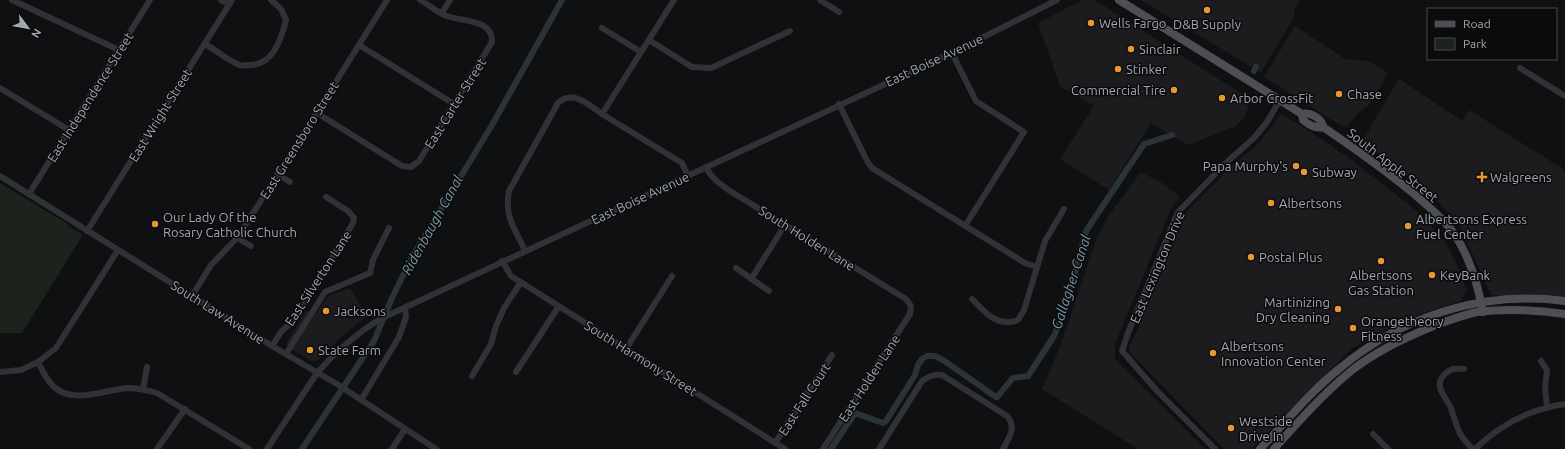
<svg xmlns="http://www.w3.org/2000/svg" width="1565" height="449" font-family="Ubuntu,sans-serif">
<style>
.built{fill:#1c1c1e}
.green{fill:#1c231c}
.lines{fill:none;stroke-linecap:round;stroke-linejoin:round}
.canal{stroke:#2a3338;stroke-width:6}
.minor{stroke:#313235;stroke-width:6}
.major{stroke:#4d4f54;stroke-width:8}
.poi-dot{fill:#e69832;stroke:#0b0b0c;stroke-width:1.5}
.labels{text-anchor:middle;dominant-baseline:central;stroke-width:3;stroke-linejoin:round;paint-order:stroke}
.poi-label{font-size:13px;fill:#a1a8b1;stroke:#0b0b0c;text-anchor:start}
.street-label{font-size:13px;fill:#a1a8b1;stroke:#0b0b0c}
.water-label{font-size:14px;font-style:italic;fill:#7998ab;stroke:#0b0b0c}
</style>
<rect width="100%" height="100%" fill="#0f1011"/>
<!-- built -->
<g class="built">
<polygon points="1082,0 1095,0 1250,99 1246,115 1236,126 1188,145 1151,123 1109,190 1060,159 1094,106 1060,86 1038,23"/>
<polygon points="1141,0 1300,0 1295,7 1293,19 1261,73"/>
<polygon points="1295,26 1345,59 1369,61 1387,72 1383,82 1368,106 1357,114 1347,127 1343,127 1264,77"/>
<polygon points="1399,79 1462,121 1469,110 1565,170 1565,302 1491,295 1459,224 1431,194 1366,144 1364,141 1365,137 1375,119"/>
<polygon points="1281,114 1308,130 1352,160 1418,212 1445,242 1455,260 1467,290 1461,301 1441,307 1405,320 1351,349 1251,449 1224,449 1132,355 1129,349 1129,346 1137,331 1186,212 1234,164 1258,144"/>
<polygon points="1141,172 1162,183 1180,197 1171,209 1115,344 1115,359 1205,449 1138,449 1042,389 1061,344 1096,240 1109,215"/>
<polygon points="350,288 367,316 342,336 319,359 316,361 311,361 285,345 306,311 314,316 328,296"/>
</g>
<!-- green -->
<polygon class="green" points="0,183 68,224 68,226 83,235 22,333 0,333"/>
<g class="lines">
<!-- canal -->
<g class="canal">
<polyline points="1254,71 1256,67"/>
<polyline points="302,449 374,341 392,298 412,257 492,125 562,0"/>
<polyline points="831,449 855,413 883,423 886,421 915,375 918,365 922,359 927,356 935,356 943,360 996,397 997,397 1013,378 1028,376 1054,336 1066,306 1086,231 1144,144 1172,135"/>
</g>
<!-- minor -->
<g class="minor">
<polyline points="12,0 119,50"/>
<polyline points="221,0 229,4"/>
<polyline points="820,0 839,12"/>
<polyline points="442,13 450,0"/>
<polyline points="602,28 641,52"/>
<polyline points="649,40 692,67 711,68 790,31"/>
<path d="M205 44C216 50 227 60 239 65 242 66 245 65 248 65 273 66 281 40 286 20L281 9 271 0"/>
<polyline points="359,45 454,104"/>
<polyline points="952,53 976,101 1024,132 965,226"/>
<polyline points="1520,68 1565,96"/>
<polyline points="0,88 69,130"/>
<polyline points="839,104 867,161 872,168 1025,263 1037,267"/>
<path d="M317 113 402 166 411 167 419 161 492 42C493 19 463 22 447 16 438 13 429 5 420 0"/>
<polyline points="602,114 682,163 688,176"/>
<path d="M706 167C711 178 720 184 730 191L906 299 911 306 910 314 823 449"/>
<polyline points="277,174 290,182"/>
<polyline points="0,176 272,346 337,384 436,449"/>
<polyline points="29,194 150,0"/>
<polyline points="87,231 232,0"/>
<polyline points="237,238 251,246"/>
<path d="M525 251C515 228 504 217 509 191L558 103C573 89 589 105 602 114L674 0"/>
<polyline points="502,261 511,276 785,449"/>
<polyline points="736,268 769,291"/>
<polyline points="751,279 785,225"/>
<polyline points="192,296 211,265 237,238 289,157 387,0"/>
<path d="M972 299C985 313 998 328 1018 320L1024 310 1045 241 1064 209"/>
<polyline points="272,346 281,332 294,320 353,223 354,218 348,211 326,197"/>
<polyline points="626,349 672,276"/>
<polyline points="286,354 325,292 370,273 373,260 389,228"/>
<polyline points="1541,361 1547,370 1545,387 1547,407"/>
<path d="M38 362C42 370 46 379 53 386 73 405 103 390 127 388 137 388 147 390 157 393L249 449"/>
<path d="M1464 369C1456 368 1450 368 1444 375 1433 386 1446 397 1451 408 1457 427 1458 435 1473 449"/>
<polyline points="0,372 21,370 38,362 56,348 118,250"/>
<polyline points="516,372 559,306"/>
<polyline points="472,376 491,344 496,326 504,308 521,282"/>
<polyline points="143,389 147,367"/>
<polyline points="361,400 399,337 406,317 405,308"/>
<polyline points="1373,434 1388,449"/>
<polyline points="775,443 832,355"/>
<polyline points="157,449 185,409"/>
<path d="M267 449 317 373C336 351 356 334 380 319L952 53 1057 0"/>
<polyline points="392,449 405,429"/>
<path d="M879 449 922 381C929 376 934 374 942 375L1007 416C1017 427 1009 438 1003 449"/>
<polyline points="1215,449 1158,392 1122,351 1128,333 1178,212 1228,161 1254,138 1267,122 1280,100"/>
<path d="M1475 449C1501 424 1529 409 1565 404"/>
</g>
<!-- major -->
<g class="major">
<path d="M1119 0 1302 114C1310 112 1322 118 1323 127 1354 148 1385 170 1414 194 1428 206 1444 219 1455 235 1470 258 1478 285 1483 312"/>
<path d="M1302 114 1303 120C1309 125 1315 129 1323 127"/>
<path d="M1260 449C1286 422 1310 392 1339 369 1402 316 1483 290 1565 301"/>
<path d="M1274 449C1298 422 1323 394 1351 371 1376 351 1406 337 1436 325 1450 320 1463 315 1477 312 1506 308 1536 310 1565 314"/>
</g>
</g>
<!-- markers -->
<g class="poi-dot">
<circle cx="1207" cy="10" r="4"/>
<circle cx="1091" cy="23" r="4"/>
<circle cx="1131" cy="49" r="4"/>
<circle cx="1118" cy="69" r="4"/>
<circle cx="1174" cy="90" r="4"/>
<circle cx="1339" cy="94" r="4"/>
<circle cx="1222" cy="98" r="4"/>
<circle cx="1296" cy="166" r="4"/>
<circle cx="1304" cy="172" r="4"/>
<path d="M1480 171h4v4h4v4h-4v4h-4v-4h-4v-4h4z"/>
<circle cx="1271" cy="203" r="4"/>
<circle cx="155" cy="224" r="4"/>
<circle cx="1408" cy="226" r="4"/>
<circle cx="1251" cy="257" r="4"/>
<circle cx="1381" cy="261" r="4"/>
<circle cx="1432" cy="275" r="4"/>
<circle cx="1338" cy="309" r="4"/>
<circle cx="326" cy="311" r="4"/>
<circle cx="1353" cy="328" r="4"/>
<circle cx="310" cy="350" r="4"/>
<circle cx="1213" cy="353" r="4"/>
<circle cx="1231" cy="428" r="4"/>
</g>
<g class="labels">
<!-- poi labels -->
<g class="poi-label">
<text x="1099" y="23">Wells Fargo</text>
<text x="1207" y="24" text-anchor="middle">D&amp;B Supply</text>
<text x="1139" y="49">Sinclair</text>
<text x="1126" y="69">Stinker</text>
<text x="1166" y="90" text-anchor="end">Commercial Tire</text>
<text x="1347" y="94">Chase</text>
<text x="1230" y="98">Arbor CrossFit</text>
<text x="1288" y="166" text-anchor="end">Papa Murphy's</text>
<text x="1312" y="172">Subway</text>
<text x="1490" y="177">Walgreens</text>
<text x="1279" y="203">Albertsons</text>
<text x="163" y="217">Our Lady Of the<tspan x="163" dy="15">Rosary Catholic Church</tspan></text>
<text x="1416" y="219">Albertsons Express<tspan x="1416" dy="15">Fuel Center</tspan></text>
<text x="1259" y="257">Postal Plus</text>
<text x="1381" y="275" text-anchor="middle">Albertsons<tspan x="1381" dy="15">Gas Station</tspan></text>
<text x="1440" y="275">KeyBank</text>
<text x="1330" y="302" text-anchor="end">Martinizing<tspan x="1330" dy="15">Dry Cleaning</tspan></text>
<text x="334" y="311">Jacksons</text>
<text x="1361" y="321">Orangetheory<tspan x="1361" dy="15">Fitness</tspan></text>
<text x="1221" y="346">Albertsons<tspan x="1221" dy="15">Innovation Center</tspan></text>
<text x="318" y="350">State Farm</text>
<text x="1239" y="421">Westside<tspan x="1239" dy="15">Drive In</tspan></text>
</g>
<!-- street labels -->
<g class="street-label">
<text transform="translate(934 60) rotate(-25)">East Boise Avenue</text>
<text transform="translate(90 97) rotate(-58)">East Independence Street</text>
<text transform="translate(455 103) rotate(-58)">East Carter Street</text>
<text transform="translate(160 115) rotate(-58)">East Wright Street</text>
<text transform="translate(299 140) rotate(-58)">East Greensboro Street</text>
<text transform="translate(1393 165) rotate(38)">South Apple Street</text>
<text transform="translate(640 198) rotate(-25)">East Boise Avenue</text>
<text transform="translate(807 238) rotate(32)">South Holden Lane</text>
<text transform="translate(1157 267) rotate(-67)">East Lexington Drive</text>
<text transform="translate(318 278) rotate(-57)">East Silverton Lane</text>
<text transform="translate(218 312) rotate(32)">South Law Avenue</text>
<text transform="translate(641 358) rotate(32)">South Harmony Street</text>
<text transform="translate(869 378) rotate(-57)">East Holden Lane</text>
<text transform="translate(804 399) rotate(-57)">East Fall Court</text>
</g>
<!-- water labels -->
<g class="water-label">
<text transform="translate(432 225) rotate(-61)">Ridenbaugh Canal</text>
<text transform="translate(1071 282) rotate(-72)">Gallagher Canal</text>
</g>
</g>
<!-- legend -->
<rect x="1427" y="8" width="130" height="52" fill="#0b0b0c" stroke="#474a4e"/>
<rect x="1435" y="21" width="20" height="6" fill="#4d4f54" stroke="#474a4e"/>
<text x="1463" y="28" font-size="12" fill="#a1a8b1">Road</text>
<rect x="1435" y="38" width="20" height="12" fill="#1c231c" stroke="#474a4e"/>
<text x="1463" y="48" font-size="12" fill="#a1a8b1">Park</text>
<!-- north arrow -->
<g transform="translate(28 28) rotate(122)" stroke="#0b0b0c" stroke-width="3" paint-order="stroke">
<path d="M0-3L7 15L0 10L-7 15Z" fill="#a1a8b1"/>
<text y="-6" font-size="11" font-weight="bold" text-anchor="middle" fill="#a1a8b1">N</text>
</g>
</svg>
